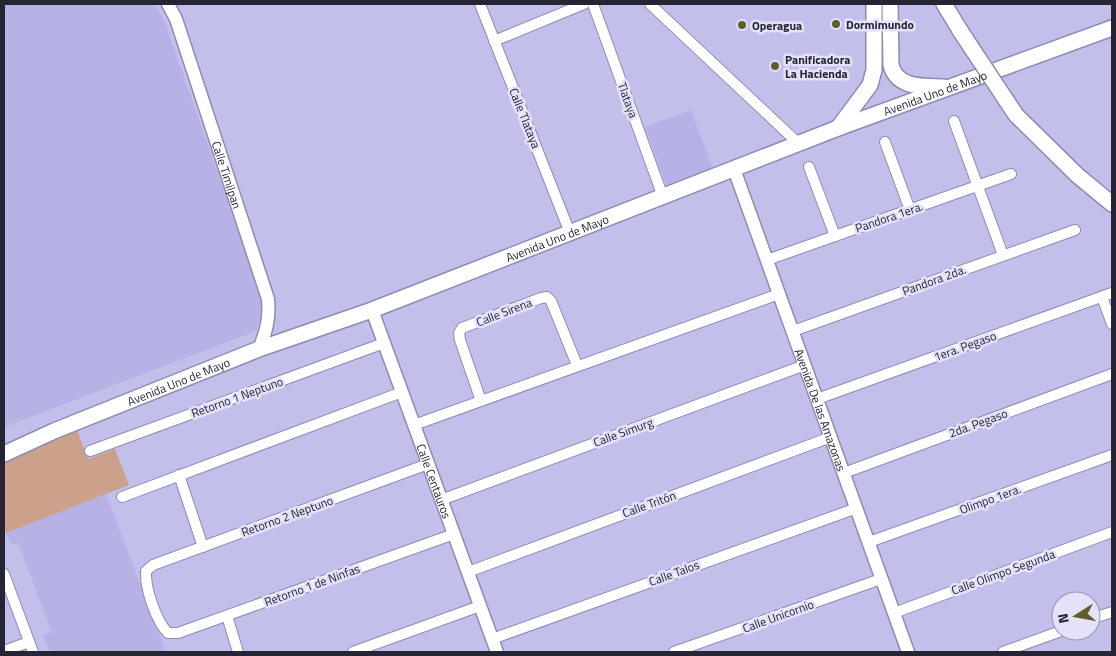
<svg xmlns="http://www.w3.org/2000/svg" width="1116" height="656" font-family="'Titillium Web',sans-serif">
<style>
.built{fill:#b6b2e5}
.green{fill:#cca18b}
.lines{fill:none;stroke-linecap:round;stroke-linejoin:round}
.minor-casing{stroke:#8d8ab3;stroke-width:12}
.tertiary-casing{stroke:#8d8ab3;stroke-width:15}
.secondary-casing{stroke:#8d8ab3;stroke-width:18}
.minor{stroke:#fff;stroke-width:10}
.tertiary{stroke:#fff;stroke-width:12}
.secondary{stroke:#fff;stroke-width:15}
.secondary-bridge-casing{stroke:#8d8ab3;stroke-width:18;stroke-linecap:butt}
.secondary-bridge{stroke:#fff;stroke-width:15}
.poi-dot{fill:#5f5e2b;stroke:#e3e2f9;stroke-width:2}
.labels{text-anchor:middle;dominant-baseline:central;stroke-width:5;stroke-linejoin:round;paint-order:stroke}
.poi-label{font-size:12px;font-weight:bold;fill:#262435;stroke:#e3e2f9;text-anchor:start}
.street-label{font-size:12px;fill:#262435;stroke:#e3e2f9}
</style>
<rect width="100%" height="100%" fill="#c2bfeb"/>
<!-- built -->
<g class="built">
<polygon points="4,4 153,4 163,17 262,299 261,316 256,331 4,427"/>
<polygon points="691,110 713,169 667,187 645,127"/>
<polygon points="106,494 166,652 50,652 43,635 52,632 18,543 12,545 6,533"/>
</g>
<!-- green -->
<polygon class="green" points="77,430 88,459 115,449 129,485 6,533 4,526 4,458"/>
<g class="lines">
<defs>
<g id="minor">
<polyline points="480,4 570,233"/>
<polyline points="593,4 663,197"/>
<polyline points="650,4 799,144"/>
<polyline points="494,41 584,4"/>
<polyline points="954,121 1003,255"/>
<polyline points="885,142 910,210"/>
<polyline points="809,167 835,236"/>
<polyline points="767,260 1011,174"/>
<polyline points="1102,297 1112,324"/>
<polyline points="793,331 1075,230"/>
<polyline points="817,399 1112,293"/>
<polyline points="481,401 460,340 459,333 462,328 541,298 547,297 551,301 577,365"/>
<polyline points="414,425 779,294"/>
<polyline points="90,451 384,343"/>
<path d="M428 464 153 565 146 571C145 588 156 621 168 633H178L454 534"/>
<polyline points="844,473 1112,374"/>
<polyline points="179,475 203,547"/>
<polyline points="122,497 402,392"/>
<polyline points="441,500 805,365"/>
<polyline points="869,542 1112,455"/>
<polyline points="468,572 831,437"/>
<polyline points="4,574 33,652"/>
<polyline points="894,613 1112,532"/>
<polyline points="227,616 238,652"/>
<polyline points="1091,619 1112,612"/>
<polyline points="492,639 857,508"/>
<polyline points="4,651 29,642"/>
<polyline points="353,652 480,606"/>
<polyline points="674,652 881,579"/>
<polyline points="1003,652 1061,631"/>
</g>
<g id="tertiary">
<path id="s1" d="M168 4 176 19 268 299C270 318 266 332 259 349"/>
<path id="s2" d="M734 169 908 652"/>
<path id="s3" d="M372 310 497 652"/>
</g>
<g id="secondary">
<path d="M890 4 891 65C897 89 924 86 944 87"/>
<polyline points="944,4 961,32"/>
<polyline points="1016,115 1077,175 1112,204"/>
<polyline points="838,128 870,85 874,70 874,4"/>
<path id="s4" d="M4 454 54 431 259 349 372 310 838 128 1112 28"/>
</g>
</defs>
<!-- minor casing -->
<use href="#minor" class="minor-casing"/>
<!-- tertiary casing -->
<use href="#tertiary" class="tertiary-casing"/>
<!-- secondary casing -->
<use href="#secondary" class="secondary-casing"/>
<!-- minor -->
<use href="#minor" class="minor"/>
<!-- tertiary -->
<use href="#tertiary" class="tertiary"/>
<!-- secondary -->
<use href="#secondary" class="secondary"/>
<defs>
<polyline id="secondary-bridge" points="961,32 1016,115"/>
</defs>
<!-- secondary-bridge casing -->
<use href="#secondary-bridge" class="secondary-bridge-casing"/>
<!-- secondary-bridge -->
<use href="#secondary-bridge" class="secondary-bridge"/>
</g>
<!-- markers -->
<g class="poi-dot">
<circle cx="836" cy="24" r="5"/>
<circle cx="742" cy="25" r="5"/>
<circle cx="775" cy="66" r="5"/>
</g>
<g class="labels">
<!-- poi labels -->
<g class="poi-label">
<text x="846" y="24">Dormimundo</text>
<text x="752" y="25">Operagua</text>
<text x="785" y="59">Panificadora<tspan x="785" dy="14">La Hacienda</tspan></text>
</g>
<!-- street labels -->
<g class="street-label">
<text stroke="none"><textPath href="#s4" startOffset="999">Avenida Uno de Mayo</textPath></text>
<text transform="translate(628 100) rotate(70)">Tlataya</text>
<text transform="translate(525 118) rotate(68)">Calle Tlataya</text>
<text stroke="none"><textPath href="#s1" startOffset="181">Calle Timilpan</textPath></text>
<text transform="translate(889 217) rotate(-19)">Pandora 1era.</text>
<text stroke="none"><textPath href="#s4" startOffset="594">Avenida Uno de Mayo</textPath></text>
<text transform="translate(934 280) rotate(-20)">Pandora 2da.</text>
<text transform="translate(504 312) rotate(-21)">Calle Sirena</text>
<text transform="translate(965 346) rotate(-20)">1era. Pegaso</text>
<text stroke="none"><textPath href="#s4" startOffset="189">Avenida Uno de Mayo</textPath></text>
<text transform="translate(237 397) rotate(-20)">Retorno 1 Neptuno</text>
<text stroke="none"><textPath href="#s2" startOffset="256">Avenida De las Amazonas</textPath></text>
<text transform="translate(978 423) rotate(-20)">2da. Pegaso</text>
<text transform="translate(623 432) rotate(-20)">Calle Simurg</text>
<text stroke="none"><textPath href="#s3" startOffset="182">Calle Centauros</textPath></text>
<text transform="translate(990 499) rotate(-20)">Olimpo 1era.</text>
<text transform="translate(649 504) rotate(-20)">Calle Tritón</text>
<text transform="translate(287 516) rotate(-20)">Retorno 2 Neptuno</text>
<text transform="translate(1003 572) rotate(-20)">Calle Olimpo Segunda</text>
<text transform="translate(674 573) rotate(-20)">Calle Talos</text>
<text transform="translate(312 585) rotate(-20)">Retorno 1 de Ninfas</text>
<text transform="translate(778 616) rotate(-20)">Calle Unicornio</text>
</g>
</g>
<!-- border -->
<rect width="1116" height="656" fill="none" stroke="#262435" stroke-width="10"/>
<!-- north arrow -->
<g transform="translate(1076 616) rotate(259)"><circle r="24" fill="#e3e2f9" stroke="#9796ab"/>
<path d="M0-4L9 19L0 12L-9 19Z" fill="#5f5e2b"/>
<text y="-8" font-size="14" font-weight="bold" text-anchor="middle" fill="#262435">N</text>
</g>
</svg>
